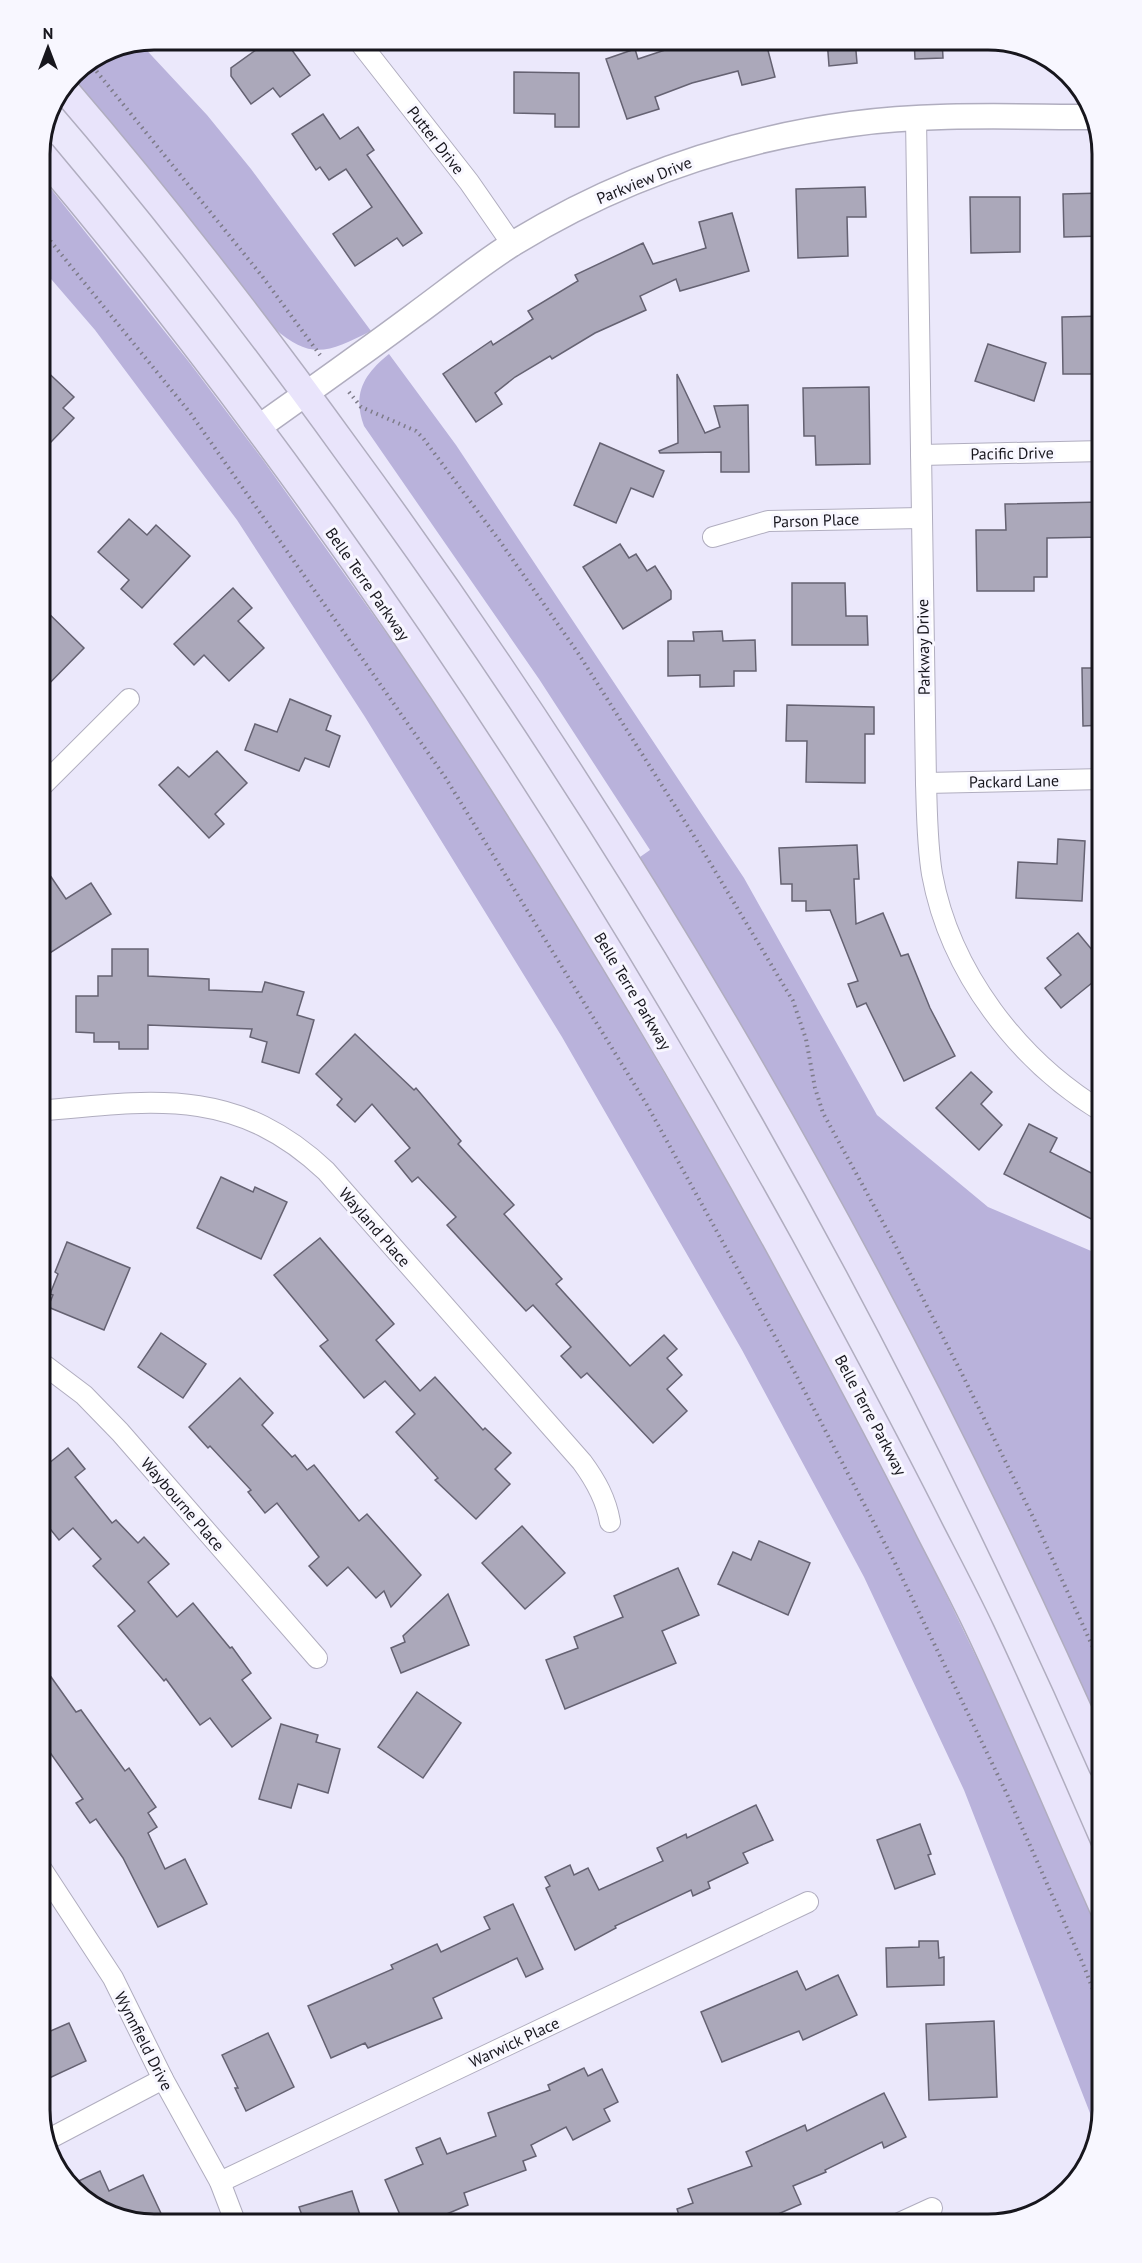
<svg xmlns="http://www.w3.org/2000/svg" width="1142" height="2263" font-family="'PT Sans',sans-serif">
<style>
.green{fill:#b9b2db}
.building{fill:#aba8ba;stroke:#656272;stroke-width:1.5}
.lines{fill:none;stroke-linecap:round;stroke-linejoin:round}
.minor-casing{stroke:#b0adbf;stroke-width:22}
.tertiary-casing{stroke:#b0adbf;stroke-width:27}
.secondary-casing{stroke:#b0adbf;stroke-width:30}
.path{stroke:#7d7b88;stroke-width:4;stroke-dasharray:1.5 4.5;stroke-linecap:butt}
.minor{stroke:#fff;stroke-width:20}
.tertiary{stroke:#fff;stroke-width:24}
.secondary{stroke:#e9e4fb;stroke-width:27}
.labels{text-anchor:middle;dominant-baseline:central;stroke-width:6;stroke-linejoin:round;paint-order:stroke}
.street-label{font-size:16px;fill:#17161d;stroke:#f8f7ff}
.rim{fill:none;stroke:#17161d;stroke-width:3}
</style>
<rect width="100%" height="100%" fill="#ebe8fb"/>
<!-- green -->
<g class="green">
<path d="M139 42 207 115 251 169 371 331C330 351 312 362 274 328L70 78 73 72 110 48Z"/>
<polygon points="39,174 189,362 263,460 409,665 514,824 595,955 727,1180 809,1325 916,1532 1010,1727 1103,1942 1103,2110 1097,2131 964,1790 864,1577 742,1350 562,1037 365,717 237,520 95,330 39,265"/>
<path d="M389 354 456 445 744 878 877 1115 988 1207 1103 1256V1736L982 1475 894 1301 816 1158 740 1025 648 872 640 857 650 850 539 679 364 426C352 394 364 374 389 354Z"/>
</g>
<!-- building -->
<g class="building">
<polygon points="271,39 284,39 310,75 280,97 273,88 251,104 231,76 231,68"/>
<polygon points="698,39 765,39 775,77 742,85 738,71 692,83 655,97 659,109 627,119 606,59 635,49 638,59"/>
<polygon points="827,39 855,39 857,63 829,66"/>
<polygon points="914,39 942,39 943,58 915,59"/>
<polygon points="514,72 579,73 579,127 555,127 555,114 514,113"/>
<polygon points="323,114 340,139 358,127 374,150 367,155 422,233 403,246 397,238 355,266 333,234 372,207 346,169 329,180 320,167 316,170 292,134"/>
<polygon points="865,187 866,217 847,217 848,256 798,258 796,189"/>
<polygon points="1103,193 1103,236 1064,237 1063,194"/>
<polygon points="970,197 1020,197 1020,252 971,253"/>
<polygon points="732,213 749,271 680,291 676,279 640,296 646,310 595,333 552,359 550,356 515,377 495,393 502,404 476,422 443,374 491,341 493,345 533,319 528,311 578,281 575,275 643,243 653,264 706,248 699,222"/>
<polygon points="1103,316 1103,374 1063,374 1062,317"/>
<polygon points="988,344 1046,363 1034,401 975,381"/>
<polygon points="39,364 74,397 63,408 74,418 51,442 39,431"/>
<polygon points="677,374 705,433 720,427 714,406 748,405 749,472 721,472 721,452 660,453 659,451 678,443"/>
<polygon points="869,387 870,464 816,465 815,436 804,436 803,388"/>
<polygon points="600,443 664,471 653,497 631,488 616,523 574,505"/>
<polygon points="1103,502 1103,537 1047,538 1047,577 1034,577 1034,591 977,591 976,530 1006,530 1005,504"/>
<polygon points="129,519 147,535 156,525 190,556 142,608 121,589 129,580 98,552"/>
<polygon points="620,544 629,558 636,554 647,571 655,566 671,591 671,599 623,629 583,567"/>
<polygon points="792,583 845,583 846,616 867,616 868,645 792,645"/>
<polygon points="233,588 252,608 238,621 264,648 229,681 204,655 194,665 174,644"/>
<polygon points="39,604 84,648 39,694"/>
<polygon points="722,631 723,641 755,640 756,671 734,671 734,686 700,687 700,675 668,676 668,641 694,641 693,632"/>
<polygon points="1082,668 1103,668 1103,725 1083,726"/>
<polygon points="290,699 331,716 326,730 340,736 329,767 305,758 299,771 245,750 255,724 277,732"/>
<polygon points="787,705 874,707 874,734 865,734 865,783 806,782 807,741 786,741"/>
<polygon points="217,751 247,783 215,814 224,824 209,838 159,785 178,767 189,777"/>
<polygon points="1058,839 1085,841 1082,901 1016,898 1018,862 1057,864"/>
<polygon points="857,845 859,879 854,879 856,924 883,913 901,956 908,954 930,1008 955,1056 904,1081 866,1003 857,1007 848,984 858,981 830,910 806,911 806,901 792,901 792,884 781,884 779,848"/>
<polygon points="39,859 66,899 91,883 111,914 39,960"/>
<polygon points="1078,933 1103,963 1103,974 1061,1008 1045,988 1061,975 1047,958"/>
<polygon points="112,949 148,949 148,976 209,979 209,990 262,992 265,982 304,992 297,1015 314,1020 299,1073 262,1062 267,1042 250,1037 252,1029 148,1025 148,1049 119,1049 119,1042 94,1042 94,1033 76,1032 76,996 98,996 98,976 112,976"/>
<polygon points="355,1034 414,1090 416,1088 461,1141 458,1144 514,1205 504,1214 562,1279 556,1284 630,1366 664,1335 677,1349 667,1358 682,1375 667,1389 687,1411 653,1443 587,1373 581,1378 561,1356 571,1347 533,1305 526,1311 447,1225 456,1217 418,1177 412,1182 395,1161 410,1148 372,1104 355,1122 337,1105 342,1099 316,1074"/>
<polygon points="971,1072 992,1092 981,1104 1002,1125 979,1150 936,1108"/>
<polygon points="1029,1124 1057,1138 1050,1152 1103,1179 1103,1225 1004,1174"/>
<polygon points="221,1177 253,1192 255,1187 287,1202 261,1259 197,1228"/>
<polygon points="320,1238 394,1324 376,1340 420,1391 435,1377 483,1430 485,1428 511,1453 495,1469 510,1484 476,1519 435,1480 438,1478 396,1432 415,1414 385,1381 364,1398 320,1346 328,1340 274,1275"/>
<polygon points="67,1242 130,1268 104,1330 48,1307 53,1295 50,1294 58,1274 55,1272"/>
<polygon points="161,1333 206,1364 183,1398 138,1367"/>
<polygon points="240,1378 273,1413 262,1425 292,1457 295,1455 307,1470 314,1465 359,1521 367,1514 421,1575 391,1607 384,1591 376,1598 348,1567 327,1586 309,1566 319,1557 277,1503 265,1513 248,1492 251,1490 210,1446 208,1448 189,1427"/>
<polygon points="68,1448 85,1469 75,1477 112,1523 116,1520 138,1543 144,1537 169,1564 148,1582 177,1617 193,1603 230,1648 232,1647 251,1673 242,1680 271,1718 232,1747 210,1718 200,1725 166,1679 164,1681 118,1626 135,1611 93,1566 101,1559 73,1528 59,1540 39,1515 39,1471"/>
<polygon points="522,1526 565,1573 525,1609 482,1563"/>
<polygon points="759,1541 810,1563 788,1615 718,1584 733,1552 751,1560"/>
<polygon points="678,1568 699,1615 662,1631 676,1663 565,1709 546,1660 578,1648 574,1637 623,1617 614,1596"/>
<polygon points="448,1594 469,1645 401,1673 391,1648 405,1642 403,1636"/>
<polygon points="39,1660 76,1712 81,1710 125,1771 129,1768 156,1807 148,1813 157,1827 148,1833 165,1869 185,1859 207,1904 158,1927 123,1858 96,1819 90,1823 76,1803 83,1799 39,1737"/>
<polygon points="417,1692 461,1723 423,1778 378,1747"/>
<polygon points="281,1724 318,1735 316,1742 340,1749 328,1793 298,1784 291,1808 259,1799"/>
<polygon points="756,1805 773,1840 743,1853 748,1863 708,1882 710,1888 693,1896 691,1890 615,1926 616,1928 575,1950 546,1888 550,1886 545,1877 570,1865 574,1875 588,1868 599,1890 663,1861 657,1848 686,1834 687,1838"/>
<polygon points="920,1824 931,1854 928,1855 935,1874 895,1889 877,1840"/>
<polygon points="513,1904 543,1969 526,1977 517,1958 433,1998 442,2018 368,2048 365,2043 331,2058 308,2006 393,1969 391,1965 437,1944 441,1952 490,1929 484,1917"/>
<polygon points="919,1941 938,1941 939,1958 944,1957 944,1985 887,1987 886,1948 919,1947"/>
<polygon points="797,1971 806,1990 838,1975 857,2015 803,2040 799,2031 722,2062 701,2012"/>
<polygon points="994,2021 997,2097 929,2100 926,2024"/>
<polygon points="69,2023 86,2061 45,2080 39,2068 39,2036"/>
<polygon points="268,2033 294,2087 246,2111 235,2088 238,2088 222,2055"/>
<polygon points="584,2068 588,2076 602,2069 618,2102 604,2109 610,2121 573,2140 566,2127 531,2145 536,2156 523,2161 526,2170 464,2193 468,2205 423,2224 404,2224 385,2180 423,2164 416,2148 440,2138 447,2154 496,2136 488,2113 550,2090 548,2085"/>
<polygon points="884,2093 906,2137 884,2148 882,2142 825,2170 826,2172 793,2186 801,2204 755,2224 682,2224 677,2209 693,2203 688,2189 752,2166 746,2152 805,2125 807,2131"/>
<polygon points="100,2171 109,2191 143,2175 166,2224 147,2224 84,2200 72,2184"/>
<polygon points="352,2191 363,2224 305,2224 299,2207"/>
</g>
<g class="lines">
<defs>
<g id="minor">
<polyline points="357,39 469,182 512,244"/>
<path d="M916 118 926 783C927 813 927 844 932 874 950 972 1018 1061 1103 1112"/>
<polyline points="921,455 1103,451"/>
<polyline points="713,537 768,521 921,518"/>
<polyline points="926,783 1103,779"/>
<polyline points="39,789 129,699"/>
<path d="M39 1111C152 1100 236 1086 326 1171L582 1462C596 1481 606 1499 610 1522"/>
<polyline points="39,1361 84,1395 120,1432 317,1658"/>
<polyline points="39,1865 113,1978 163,2079 220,2182 236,2224"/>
<polyline points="45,2141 163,2079"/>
<polyline points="220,2182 808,1902"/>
<polyline points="897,2224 932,2208"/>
</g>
<path id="tertiary" d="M259 427C311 390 362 354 413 316 446 292 479 265 514 243 617 180 732 140 851 124 932 113 1014 117 1096 117"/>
<g id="secondary">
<path d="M65 90C164 205 258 327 347 450 647 859 899 1303 1103 1767"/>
<path d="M39 151C324 488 567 861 780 1247 831 1341 882 1435 930 1531 947 1564 965 1598 981 1632 1024 1723 1062 1815 1103 1907"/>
</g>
</defs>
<!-- minor casing -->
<use href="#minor" class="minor-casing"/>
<!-- tertiary casing -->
<use href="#tertiary" class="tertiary-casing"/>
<!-- secondary casing -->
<use href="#secondary" class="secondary-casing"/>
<!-- path -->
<g class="path">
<polyline points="89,62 262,276 320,355"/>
<polyline points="39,227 191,414 445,777 647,1105 795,1373 894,1561 1006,1792 1083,1964 1103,2015"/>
<polyline points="349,392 361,407 416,431 423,438 499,540 578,653 694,836 793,1001 806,1039 815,1088 823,1113 891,1237 960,1370 1034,1519 1103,1669"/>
</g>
<!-- minor -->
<use href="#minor" class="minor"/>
<!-- tertiary -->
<use href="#tertiary" class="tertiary"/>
<!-- secondary -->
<use href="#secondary" class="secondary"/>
</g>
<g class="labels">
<!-- street labels -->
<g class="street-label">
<text transform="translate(436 140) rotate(52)">Putter Drive</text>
<text transform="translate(644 180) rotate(-22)">Parkview Drive</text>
<text transform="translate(1012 453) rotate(-1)">Pacific Drive</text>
<text transform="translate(816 520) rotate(-2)">Parson Place</text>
<text transform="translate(368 584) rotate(55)">Belle Terre Parkway</text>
<text transform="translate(923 647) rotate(-91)">Parkway Drive</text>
<text transform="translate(1014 781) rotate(-1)">Packard Lane</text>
<text transform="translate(633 991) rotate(59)">Belle Terre Parkway</text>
<text transform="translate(375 1227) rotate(49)">Wayland Place</text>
<text transform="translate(871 1415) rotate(62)">Belle Terre Parkway</text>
<text transform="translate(183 1504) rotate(49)">Waybourne Place</text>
<text transform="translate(144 2041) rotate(63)">Wynnfield Drive</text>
<text transform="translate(514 2042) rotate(-25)">Warwick Place</text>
</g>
</g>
<!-- crop -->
<path d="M0 0H1142V2263H0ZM154 50H988A104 104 0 0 1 1092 154V2110A104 104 0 0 1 988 2214H154A104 104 0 0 1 50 2110V154A104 104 0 0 1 154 50Z" fill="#f8f7ff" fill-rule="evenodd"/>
<path class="rim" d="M154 50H988A104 104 0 0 1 1092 154V2110A104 104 0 0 1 988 2214H154A104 104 0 0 1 50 2110V154A104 104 0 0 1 154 50Z"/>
<!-- north arrow -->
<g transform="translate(48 48)" stroke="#f8f7ff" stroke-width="4.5" paint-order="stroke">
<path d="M0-4.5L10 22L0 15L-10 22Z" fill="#17161d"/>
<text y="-9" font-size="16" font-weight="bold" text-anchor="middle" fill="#17161d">N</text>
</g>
</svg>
